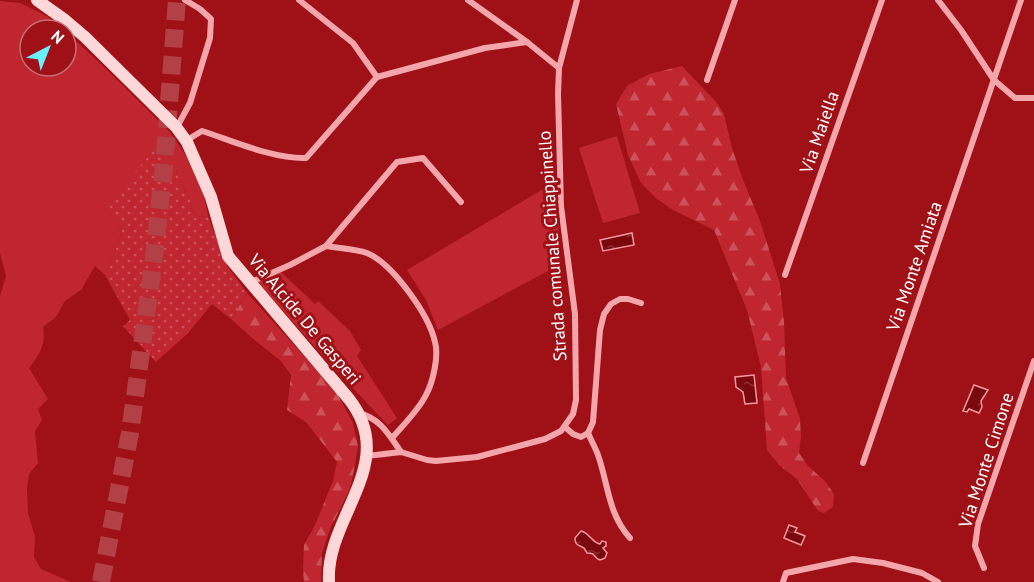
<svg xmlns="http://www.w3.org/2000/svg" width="1034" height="582" font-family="'PT Sans',sans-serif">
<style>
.green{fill:#bf2630}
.forest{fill:url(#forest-firs)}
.garden{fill:url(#garden-dots)}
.water{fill:url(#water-ripples);stroke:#f9989f;stroke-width:1.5}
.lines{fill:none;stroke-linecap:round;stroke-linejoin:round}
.highway-tunnel{stroke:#b24045;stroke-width:18;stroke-dasharray:18 9;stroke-linecap:butt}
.street{stroke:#f5a6ab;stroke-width:6}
.secondary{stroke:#fed7d9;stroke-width:12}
.labels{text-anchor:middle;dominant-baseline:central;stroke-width:6;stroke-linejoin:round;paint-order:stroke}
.street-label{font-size:18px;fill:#fff;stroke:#9f1017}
</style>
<defs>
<pattern id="forest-firs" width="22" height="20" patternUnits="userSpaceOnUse" patternTransform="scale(1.5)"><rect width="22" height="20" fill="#bf2630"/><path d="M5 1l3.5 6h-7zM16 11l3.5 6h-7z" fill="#cc5159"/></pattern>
<pattern id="garden-dots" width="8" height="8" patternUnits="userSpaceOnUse" patternTransform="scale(1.5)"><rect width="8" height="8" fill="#bf2630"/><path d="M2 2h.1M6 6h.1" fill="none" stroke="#cc5159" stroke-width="1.8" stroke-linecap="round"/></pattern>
<pattern id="water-ripples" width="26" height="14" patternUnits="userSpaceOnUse" patternTransform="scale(1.5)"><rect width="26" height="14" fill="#7a090e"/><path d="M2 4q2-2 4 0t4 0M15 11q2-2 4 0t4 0" fill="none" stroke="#8e2e32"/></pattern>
</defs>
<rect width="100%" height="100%" fill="#9f1017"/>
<!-- green -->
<g class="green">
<path d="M0 1 20 3 47 16 64 30H30V66H66V32L102 65 169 131 177 142 186 156 205 199 208 216 199 217 192 210 190 199 180 182 176 169 117 219 122 233 105 275 95 266 81 290 65 301 56 317 43 327C46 345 40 354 29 368L48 399 38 409 42 420 35 431 38 463 29 474 27 489 28 513 35 537 34 557 41 569 71 582H0V296L6 276 0 253Z"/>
<polygon points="617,136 640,213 603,223 579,148"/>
<polygon points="555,182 561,264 438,330 426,300 407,270"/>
<polygon points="281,272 315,304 318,301 350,331 361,350 357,356 397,418 388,425 330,364 257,281"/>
</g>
<!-- forest -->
<g class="forest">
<polygon points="682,66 717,103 724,114 732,148 743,180 760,221 780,284 784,322 786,378 800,419 801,436 799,453 808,466 825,481 834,494 833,507 824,513 818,511 797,479 779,465 767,450 761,367 747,310 714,230 673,210 657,199 641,183 628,155 616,104 627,86 649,74"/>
<polygon points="247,293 335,390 353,423 358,446 354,470 350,489 330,529 322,553 321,582 304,582 303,570 304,545 315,525 333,481 337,462 306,422 287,410 291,375 281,361 251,337 231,319"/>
</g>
<!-- garden -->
<polygon class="garden" points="157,146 176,169 180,182 190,199 192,210 199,217 208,216 228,267 247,293 231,319 212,304 188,333 156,362 123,326 130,320 105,275 122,233 117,219 109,207 116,195"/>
<!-- water -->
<g class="water">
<polygon points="632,233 634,245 603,251 600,240"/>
<polygon points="754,375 757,403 745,404 743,392 736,387 735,377"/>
<polygon points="974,385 988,390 981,401 982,407 979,413 969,409 967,412 963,411"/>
<polygon points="789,525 797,528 795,532 805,536 801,545 784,538"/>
<path d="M581 531C590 533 591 542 600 544L602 541 606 542V546L603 548 607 553 605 558C598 562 597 558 593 554 591 553 589 553 587 553L584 548C579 545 575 546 575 538Z"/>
</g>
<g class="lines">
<!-- highway-tunnel -->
<polyline class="highway-tunnel" points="101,582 130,433 154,257 164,167 177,0"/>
<!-- street -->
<g class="street">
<polyline points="299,0 353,43 377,77"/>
<polyline points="468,0 527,42 559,68"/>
<polyline points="938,0 961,30 994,80 1015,98 1034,98"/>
<polyline points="707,80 735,0"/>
<polyline points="177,127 190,103 210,38 211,19 200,9 185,0"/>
<path d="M188 142 192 137 202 131C233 141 273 159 306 158L377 77 485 48 527 42"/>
<path d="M326 246C338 248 356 249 367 253 393 264 429 315 435 342 439 356 433 382 426 395 418 411 403 425 392 438"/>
<polyline points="785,275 882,0"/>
<polyline points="251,282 290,265 326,246 397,162 423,158 461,202"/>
<path d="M359 413C381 419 389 435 401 452"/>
<polyline points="565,427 573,434 581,437 588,433 593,422 600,330 604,314 611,304 620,299 628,299 641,303"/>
<path d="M588 433C591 440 595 447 598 455 608 483 608 514 630 538"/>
<polyline points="367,456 401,452 427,460 436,461 477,457 545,439 561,431 573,414 576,400 575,314 561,206 558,94 559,68 577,0"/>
<polyline points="863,463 1021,0"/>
<polyline points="984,568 975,546 978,524 1034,361"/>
<polyline points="783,582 786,573 853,559 883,563 922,573 938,582"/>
</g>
<!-- secondary -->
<path class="secondary" d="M37 0 65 20 85 37 176 127 187 142 211 197 228 256 349 399C400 464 325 517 329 582"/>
</g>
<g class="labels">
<!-- street labels -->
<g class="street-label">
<text transform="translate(819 132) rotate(-71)">Via Maiella</text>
<text transform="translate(552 246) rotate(-94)">Strada comunale Chiappinello</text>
<text transform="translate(914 266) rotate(-71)">Via Monte Amiata</text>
<text transform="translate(305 319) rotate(50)">Via Alcide De Gasperi</text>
<text transform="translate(986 460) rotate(-72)">Via Monte Cimone</text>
</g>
</g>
<!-- north arrow -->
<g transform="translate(48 48) rotate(42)"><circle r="28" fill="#9f1017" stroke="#c57074" stroke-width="1.5"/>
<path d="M0-4.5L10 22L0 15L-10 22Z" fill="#6af1ff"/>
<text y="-9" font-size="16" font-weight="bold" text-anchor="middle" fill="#ffffff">N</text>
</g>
</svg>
